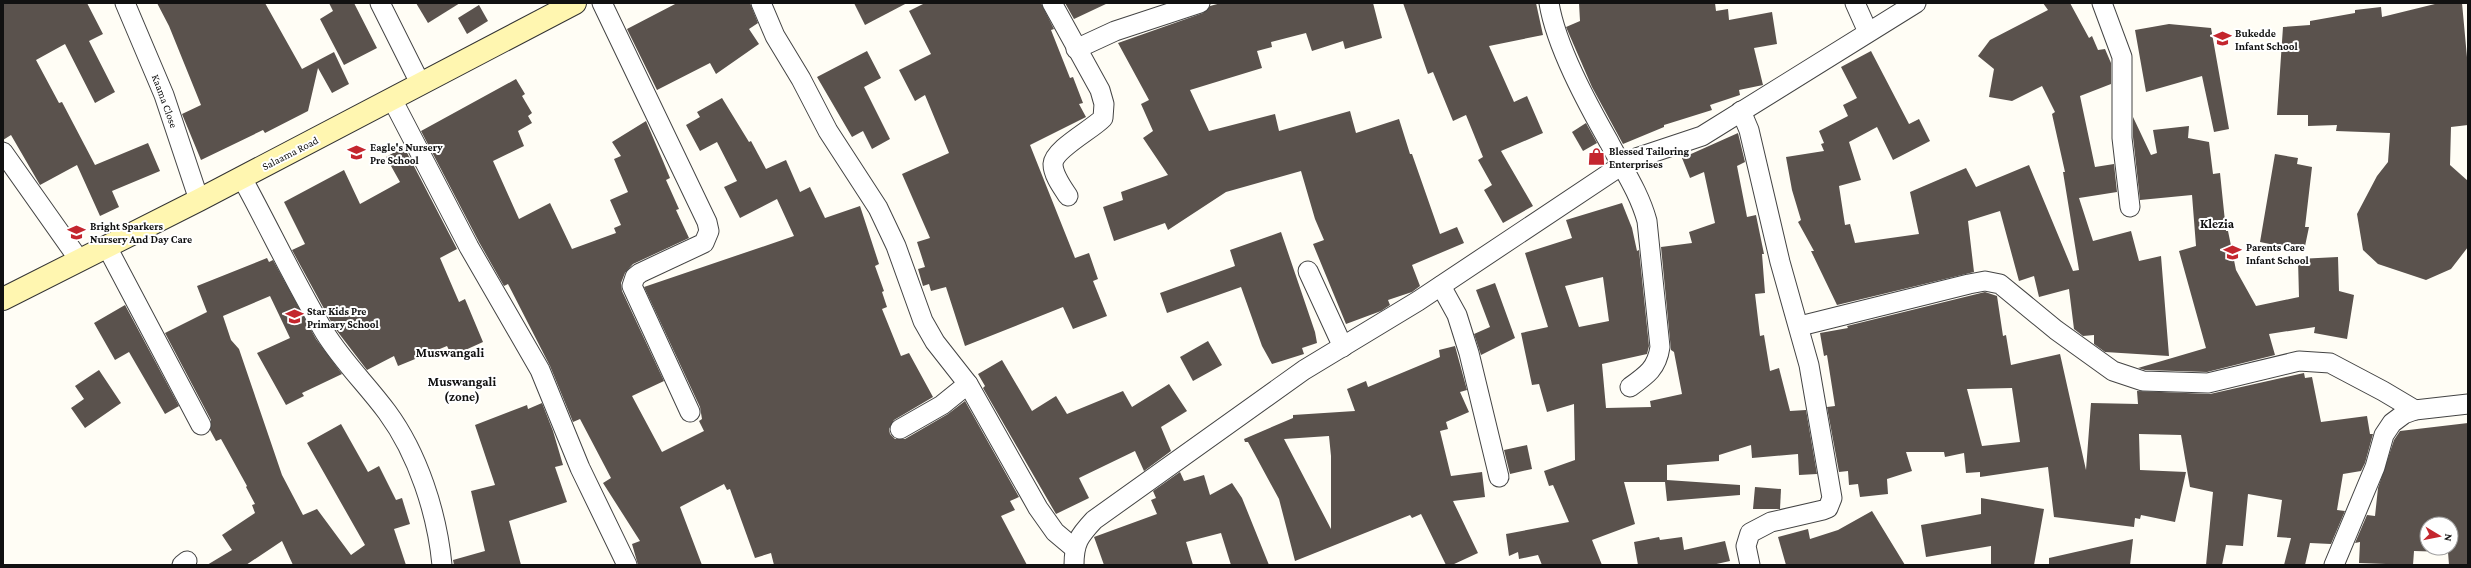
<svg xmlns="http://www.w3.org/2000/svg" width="2471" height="568" font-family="'Crimson Pro',serif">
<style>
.building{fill:#5a524d;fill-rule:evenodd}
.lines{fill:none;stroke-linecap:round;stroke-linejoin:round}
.street-casing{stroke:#444;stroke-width:21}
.secondary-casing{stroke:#333;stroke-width:24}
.street{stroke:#fff;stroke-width:19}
.secondary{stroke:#fff6b0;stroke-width:22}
.labels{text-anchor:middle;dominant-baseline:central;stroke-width:4;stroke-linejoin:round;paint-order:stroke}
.poi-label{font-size:11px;font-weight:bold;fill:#111;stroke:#fff;text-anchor:start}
.street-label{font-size:11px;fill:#111;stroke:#fff}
.quarter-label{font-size:13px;font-weight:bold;fill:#111;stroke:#fff}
</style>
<rect width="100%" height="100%" fill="#fffdf5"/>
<!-- building -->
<g class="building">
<polygon points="3,3 87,3 103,34 89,41 115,92 95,103 65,44 36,60 59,103 62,102 95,165 148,143 160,171 112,191 119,207 100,216 77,165 40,185 11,135 3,140"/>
<polygon points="157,3 265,3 302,69 334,52 349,84 332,93 318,68 308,111 265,133 263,130 201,160 182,114 201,105 169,26"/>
<polygon points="329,3 354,3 377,48 344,65 320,19 333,11"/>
<polygon points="416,3 460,3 428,23"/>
<polygon points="677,3 750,3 758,23 749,29 759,44 716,74 710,63 657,90 627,29"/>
<polygon points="854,3 907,3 865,25"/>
<polygon points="925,3 1041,3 1054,29 1051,30 1070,78 1073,77 1083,103 1079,104 1086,117 1030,145 1075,258 1089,253 1098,279 1093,281 1107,316 1073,329 1063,307 965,346 946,287 931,291 929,284 923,286 918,269 925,267 917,242 930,238 902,174 949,153 925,95 915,101 899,70 931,54 909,11"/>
<polygon points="1065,3 1108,3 1074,19"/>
<polygon points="1221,3 1373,3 1382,38 1345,49 1343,41 1312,51 1306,33 1271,42 1272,47 1257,51 1262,68 1190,90 1209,131 1275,114 1279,131 1350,111 1356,133 1399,119 1410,154 1412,154 1440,234 1457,227 1464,243 1412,265 1420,286 1412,292 1388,300 1390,305 1381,311 1346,324 1313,244 1324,240 1315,219 1301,171 1226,192 1168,230 1165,223 1114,241 1103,207 1123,200 1121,192 1168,175 1143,138 1153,131 1141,104 1149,100 1118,43 1203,13 1210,6"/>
<polygon points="1403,3 1536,3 1543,35 1489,46 1514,102 1527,96 1543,133 1501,151 1533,206 1503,223 1484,190 1492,185 1478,160 1483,157 1466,115 1453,121 1433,72 1428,74"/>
<polygon points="1579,3 1715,3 1716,11 1728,9 1729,20 1772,12 1777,44 1754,48 1763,85 1739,90 1740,95 1710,105 1712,110 1664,125 1664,127 1623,144 1592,87 1566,27 1580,21"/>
<polygon points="2043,3 2070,3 2089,38 2092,36 2098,50 2105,49 2111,63 2111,84 2080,96 2095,167 2114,164 2117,192 2079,198 2093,241 2131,231 2139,261 2161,256 2169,356 2105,352 2094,344 2094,335 2083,336 2074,329 2069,289 2039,297 2034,276 2019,281 2000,211 1968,221 1974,272 1837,305 1811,251 1814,251 1798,222 1801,220 1792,190 1786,157 1824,151 1821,144 1824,143 1819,131 1848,116 1843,105 1857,98 1841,67 1871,51 1909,124 1919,119 1930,141 1893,160 1877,127 1849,142 1861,180 1839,186 1845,225 1850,224 1855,243 1919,234 1910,192 1966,168 1976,187 2029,165 2073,271 2079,270 2063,172 2065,172 2052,114 2055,112 2042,86 2012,101 1989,97 1994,69 1978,56 1990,40 2048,10"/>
<polygon points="2439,3 2462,3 2468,68 2468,125 2451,127 2450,165 2468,181 2468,247 2451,269 2426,280 2378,264 2363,250 2357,214 2377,176 2388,162 2390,133 2336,131 2337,125 2308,126 2308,115 2277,115 2283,27 2310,25 2310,21 2355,13 2355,10 2381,7 2382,17"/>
<polygon points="479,5 488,21 467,34 458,18"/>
<polygon points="2169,24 2211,28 2229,129 2214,132 2202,76 2146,92 2135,30"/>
<polygon points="867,51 881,78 864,87 890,139 872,149 863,131 852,137 817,77"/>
<polygon points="516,79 525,94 522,96 532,113 528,116 532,123 518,131 524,146 493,161 519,219 550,203 572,249 616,233 614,228 621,225 610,200 628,192 614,159 621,156 612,142 646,121 663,161 670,178 666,180 679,209 676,210 689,238 633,264 625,273 621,283 622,291 664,381 632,396 662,452 704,431 699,421 702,419 700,407 644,287 794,236 777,199 740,218 724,187 737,181 717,142 700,151 686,125 700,117 697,112 722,98 749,142 751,141 766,169 786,160 800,192 810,187 825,218 860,206 879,264 875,266 884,291 882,292 887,307 882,309 901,356 909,353 933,397 894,420 889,429 890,434 895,439 905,439 948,414 965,401 1019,497 1010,501 1015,510 1001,516 1027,565 774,565 771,553 755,558 730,489 727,490 724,484 680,507 702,565 638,565 632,544 640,541 603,483 611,478 580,419 573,422 550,366 508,284 504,286 479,242 421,131"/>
<polygon points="2133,117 2151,155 2157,153 2153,130 2189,126 2188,138 2209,142 2213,174 2220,173 2226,231 2228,231 2236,270 2256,306 2299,297 2298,259 2338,257 2339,291 2354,295 2347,339 2314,333 2315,327 2269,334 2275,355 2207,372 2145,370 2138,368 2206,348 2179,251 2196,246 2192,195 2140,200 2133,137"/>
<polygon points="1586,123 1597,143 1583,151 1572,132"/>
<path d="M1738 133 1745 162 1737 166 1747 217 1756 215 1764 254H1762L1765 293 1755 294 1760 336 1764 335 1770 371 1779 368 1790 411 1806 410 1817 474 1799 475 1798 454 1752 458 1751 445 1719 455V461L1667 465V480L1740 485V495L1667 501 1665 482H1624L1635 524 1592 540 1602 565H1542L1538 555 1519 559 1518 552 1509 556 1506 534 1569 522 1553 485 1549 486 1544 471 1575 460 1574 404 1547 412 1539 384 1532 385 1521 333 1548 327 1525 253 1572 238 1566 220 1622 203 1632 228 1637 251 1639 250 1649 346 1647 354 1602 364 1606 408 1651 407 1650 401 1682 394 1674 352 1671 350 1661 247 1692 243 1689 232 1715 223 1704 172 1690 178 1682 158ZM1603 277 1609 321 1579 327 1565 286Z"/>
<polygon points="404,147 457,249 440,258 459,302 465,299 483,342 452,356 447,346 398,366 394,356 367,370 334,327 292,250 305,244 284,202 344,170 360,204 400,182 386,157"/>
<polygon points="2275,154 2298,158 2297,164 2312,167 2305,227 2309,227 2304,251 2260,242"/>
<polygon points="1281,232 1315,332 1317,343 1302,348 1304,354 1272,364 1262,346 1241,287 1167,313 1160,293 1235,266 1230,250"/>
<polygon points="267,258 269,262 273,260 316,339 342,374 302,393 304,396 286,405 257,353 290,338 270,296 223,316 231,340 239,349 282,475 303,515 317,509 351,555 365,545 307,443 341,424 368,472 379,466 396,500 402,498 410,524 394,529 406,565 293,565 282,541 246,565 207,565 232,550 222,535 255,513 252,505 255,504 246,487 247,486 221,439 216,441 210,430 211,420 165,333 207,312 197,286"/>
<polygon points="1495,283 1515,338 1481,355 1474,334 1490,327 1476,290"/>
<path d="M1985 292 1997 296 2003 336 2006 335 2011 365 2060 354 2086 470 2091 403 2138 404 2137 391 2210 394 2304 373 2305 378 2312 377 2321 422 2367 416 2370 434H2373L2365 463 2361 471 2343 474 2337 510 2345 511 2331 544 2310 543 2305 565H2284L2291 538 2277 537 2282 500 2248 494 2243 546 2226 545 2222 565H2206L2213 492 2190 487 2181 435 2139 434 2140 470 2186 472 2175 522 2141 515 2140 519 2135 518 2134 527 2054 517 2048 467 1980 477V472L1966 473 1964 453 1945 457 1944 452H1906L1912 471 1887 479 1888 494 1860 497 1858 484 1849 485 1848 471 1839 472 1827 407 1835 406 1827 355 1824 356 1820 333 1848 328 1847 326ZM2012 388 2020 442 1982 446 1967 389Z"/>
<polygon points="125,305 179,406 165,414 129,352 115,360 94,323"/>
<polygon points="1208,341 1222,365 1193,381 1180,357"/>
<path d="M1455 346 1467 390 1460 392 1469 412 1446 422 1448 429 1440 431 1451 476 1482 472 1485 497 1453 501 1478 553 1452 565H1446L1421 514 1412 518 1410 515 1295 561 1279 499 1248 442H1245L1244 439 1293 418V415L1355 411 1347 389 1366 381 1368 387 1440 357 1439 350ZM1329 436 1331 456V529L1284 439Z"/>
<polygon points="1002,360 1032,411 1056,396 1067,414 1123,391 1132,407 1169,384 1187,411 1161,427 1171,451 1144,471 1135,451 1079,478 1089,498 1056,514 983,388 985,386 978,374"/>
<polygon points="99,370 121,403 85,428 71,408 84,399 75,386"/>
<polygon points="542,403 553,431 563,465 555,467 567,502 509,521 521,565 454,565 453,560 485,551 471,491 495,485 475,425 527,405 528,409"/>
<path d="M2468 423V565H2449L2448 552 2414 551 2413 565 2359 563 2360 542 2355 543 2367 515 2375 516 2378 488 2394 440 2400 431ZM2427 524H2451V548H2427Z"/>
<polygon points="1527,445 1532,469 1510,474 1504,450"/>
<polygon points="1180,472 1184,481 1204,475 1210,495 1232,483 1242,498 1269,565 1231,565 1221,533 1186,542 1193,565 1104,565 1094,537 1157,514 1151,500 1156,498 1153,491"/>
<polygon points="1755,487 1781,489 1780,509 1753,509"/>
<polygon points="1981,498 2044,509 2034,565 1991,565 1991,546 1926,557 1921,525 1981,514"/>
<polygon points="1872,511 1905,565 1786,565 1778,537 1808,529 1810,539 1838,530"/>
<polygon points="1659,537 1660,540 1682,537 1684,550 1725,541 1730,561 1712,565 1638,565 1634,542"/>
<polygon points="2133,539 2130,565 2049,565 2049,558"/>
</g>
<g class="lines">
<defs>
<g id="street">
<polyline points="125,3 164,95 199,200"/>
<polyline points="380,3 420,83"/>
<polyline points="602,3 707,222 709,231 704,243 640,273 635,277 632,286 690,412"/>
<polyline points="761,3 775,36 801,79 828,131 878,208 896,246 923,321 935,342 968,384 1038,508 1055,532 1074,548"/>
<path d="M1052 3 1100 90 1104 104 1103 118C1093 129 1054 149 1053 164 1053 175 1062 187 1068 196"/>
<path d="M1549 3C1556 46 1587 103 1609 142 1623 169 1639 192 1647 221L1660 347C1657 368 1647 375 1630 387"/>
<polyline points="1855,3 1868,32"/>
<polyline points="2102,3 2122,57 2122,138 2130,207"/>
<polyline points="1076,49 1115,31 1200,3"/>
<polyline points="392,99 469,247 540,370 580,468 627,565"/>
<polyline points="1741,111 1749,130 1780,262 1809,365 1832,498 1828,508 1823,510 1771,522 1750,533 1746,546 1750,565"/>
<polyline points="3,152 80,261"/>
<path d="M242 178C270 229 295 283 325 333 343 362 367 385 387 412 418 454 437 513 442 565"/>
<polyline points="107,247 201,425"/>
<polyline points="1308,271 1343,347"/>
<polyline points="1441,286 1457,315 1469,353 1499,477"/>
<polyline points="1800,326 1969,284 1985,281 2000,284 2056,330 2113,371 2143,381 2208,383 2299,361 2330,363 2383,391 2415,410"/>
<polyline points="900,429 942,405 968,384"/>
<polyline points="182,565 187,561"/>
<path d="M1074 565C1074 543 1079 536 1094 520L1304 370 1418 301 1622 165 1636 158 1702 136 1916 3"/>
<polyline points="2334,565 2375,467 2384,435 2392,423 2404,414 2415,410 2468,404"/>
</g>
<polyline id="secondary" points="3,299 199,200 575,3"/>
</defs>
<!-- street casing -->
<use href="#street" class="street-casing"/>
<!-- secondary casing -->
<use href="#secondary" class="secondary-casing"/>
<!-- street -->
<use href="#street" class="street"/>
<!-- secondary -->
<use href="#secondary" class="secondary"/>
</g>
<!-- icons -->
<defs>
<symbol id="school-bare" viewBox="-9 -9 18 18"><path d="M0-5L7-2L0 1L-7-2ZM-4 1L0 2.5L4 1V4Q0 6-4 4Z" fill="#c4262e" stroke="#fff" stroke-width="2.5" paint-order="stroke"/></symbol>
<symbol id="shop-bare" viewBox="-9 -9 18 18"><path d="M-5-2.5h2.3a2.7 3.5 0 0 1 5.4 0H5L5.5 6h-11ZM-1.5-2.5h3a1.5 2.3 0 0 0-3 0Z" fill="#c4262e" stroke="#fff" stroke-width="2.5" paint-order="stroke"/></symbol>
</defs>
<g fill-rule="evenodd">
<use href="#school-bare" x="2210" y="26" width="25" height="25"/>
<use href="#school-bare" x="344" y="140" width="25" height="25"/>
<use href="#shop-bare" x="1584" y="144" width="25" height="25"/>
<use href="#school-bare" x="64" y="220" width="25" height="25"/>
<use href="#school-bare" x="2220" y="240" width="25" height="25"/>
<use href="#school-bare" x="282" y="304" width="25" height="25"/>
</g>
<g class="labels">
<!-- poi labels -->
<g class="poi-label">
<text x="2235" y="33">Bukedde<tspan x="2235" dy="13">Infant School</tspan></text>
<text x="370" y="147">Eagle's Nursery<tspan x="370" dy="13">Pre School</tspan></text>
<text x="1609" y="151">Blessed Tailoring<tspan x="1609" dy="13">Enterprises</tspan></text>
<text x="90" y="226">Bright Sparkers<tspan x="90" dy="13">Nursery And Day Care</tspan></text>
<text x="2246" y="247">Parents Care<tspan x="2246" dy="13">Infant School</tspan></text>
<text x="307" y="311">Star Kids Pre<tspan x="307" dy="13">Primary School</tspan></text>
</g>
<!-- street labels -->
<g class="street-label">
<text transform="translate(165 101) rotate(70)">Kaama Close</text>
<text transform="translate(290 153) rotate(-27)">Salaama Road</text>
</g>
<!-- quarter labels -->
<g class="quarter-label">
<text x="2217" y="223">Klezia</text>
<text x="450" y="352">Muswangali</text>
<text x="462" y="381">Muswangali<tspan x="462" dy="15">(zone)</tspan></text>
</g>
</g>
<!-- border -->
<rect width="2471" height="568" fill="none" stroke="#111111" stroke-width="8"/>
<!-- north arrow -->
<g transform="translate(2439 536) rotate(100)"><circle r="19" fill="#ffffff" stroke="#a0a0a0"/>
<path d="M0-3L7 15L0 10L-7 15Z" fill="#c4262e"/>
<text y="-6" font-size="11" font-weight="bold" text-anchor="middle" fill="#111111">N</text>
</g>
</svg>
